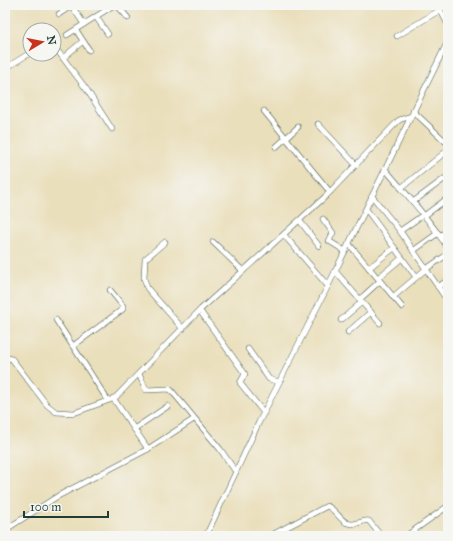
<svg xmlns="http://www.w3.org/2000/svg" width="453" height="541" font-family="'IM FELL Great Primer',serif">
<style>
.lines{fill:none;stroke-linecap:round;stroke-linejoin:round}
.minor-casing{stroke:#3d5548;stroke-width:6}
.minor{stroke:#fff;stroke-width:5}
</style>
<rect width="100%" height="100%" fill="#f6f6f2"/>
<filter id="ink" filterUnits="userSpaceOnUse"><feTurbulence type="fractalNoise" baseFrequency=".025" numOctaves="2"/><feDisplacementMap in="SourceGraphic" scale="8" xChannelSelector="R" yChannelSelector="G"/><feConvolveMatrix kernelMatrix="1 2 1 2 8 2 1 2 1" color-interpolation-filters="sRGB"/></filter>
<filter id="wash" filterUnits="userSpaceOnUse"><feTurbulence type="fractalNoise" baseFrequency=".012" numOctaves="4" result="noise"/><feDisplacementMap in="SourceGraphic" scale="16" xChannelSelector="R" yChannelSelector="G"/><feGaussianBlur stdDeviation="0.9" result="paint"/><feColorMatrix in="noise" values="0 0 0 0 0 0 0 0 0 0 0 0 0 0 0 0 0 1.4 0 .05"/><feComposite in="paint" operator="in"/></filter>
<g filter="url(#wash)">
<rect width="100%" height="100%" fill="#eadfbb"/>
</g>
<g filter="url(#ink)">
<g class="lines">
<defs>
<g id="minor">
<polyline points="71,5 84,24"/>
<polyline points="117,5 128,18"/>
<polyline points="438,5 448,25"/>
<polyline points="59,14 73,5"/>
<polyline points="96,17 108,34"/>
<polyline points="76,30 89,50"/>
<polyline points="67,35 114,5"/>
<polyline points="397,36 440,10"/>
<polyline points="54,46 87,90 112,129"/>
<polyline points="63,58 83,41"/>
<polyline points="5,64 7,67 9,66 30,53"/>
<polyline points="264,111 330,192"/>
<polyline points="413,111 448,144"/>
<polyline points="318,124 356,165"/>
<polyline points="276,147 298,127"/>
<path d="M385 169C407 195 430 220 448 248"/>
<polyline points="401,188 448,150"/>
<polyline points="372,196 400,231 445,297"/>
<polyline points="413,202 448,176"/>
<polyline points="366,209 416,277"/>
<polyline points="424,216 448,198"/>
<polyline points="323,219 333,233 329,241 345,251"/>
<polyline points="300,221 319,246"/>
<polyline points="400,231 423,215"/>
<polyline points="284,235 328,286"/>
<polyline points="440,236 448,230"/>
<polyline points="165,242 145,259 144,278 147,288 183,329"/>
<polyline points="213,242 243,271"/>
<polyline points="349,244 402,307"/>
<polyline points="413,251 438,233"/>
<polyline points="369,268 394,248"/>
<polyline points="335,271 380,323"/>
<polyline points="378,278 402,258"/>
<polyline points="438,287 448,280"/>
<polyline points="393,297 426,269 448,254"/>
<polyline points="360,299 380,281"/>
<polyline points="200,311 245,374 240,383 264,413"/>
<polyline points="56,320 107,399"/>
<polyline points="341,320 362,302"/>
<polyline points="348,332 371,312"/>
<polyline points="73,346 123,309 123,306 110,290"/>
<polyline points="248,349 269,379 279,382"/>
<polyline points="5,361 9,358 12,359 47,405 56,412 74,413 115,398 201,309 326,196 399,120 411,116"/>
<polyline points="139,374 146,390 169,389 171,390 220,449 236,472"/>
<polyline points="113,398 148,449"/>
<polyline points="134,429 168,406"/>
<polyline points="5,530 58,496 148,449 194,419"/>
<polyline points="206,536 259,422 328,286 448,41"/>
<path d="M270 536 327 506C335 509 339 519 347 523 358 527 361 519 369 521L381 536"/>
<polyline points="406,536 448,506"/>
</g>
</defs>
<!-- minor casing -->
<use href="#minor" class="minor-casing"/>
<!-- minor -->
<use href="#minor" class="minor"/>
</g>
</g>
<!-- margin -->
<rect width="453" height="541" fill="none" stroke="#f6f6f2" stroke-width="20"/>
<!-- north arrow -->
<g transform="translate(42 42) rotate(80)"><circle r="19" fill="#f6f6f2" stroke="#a0aca6"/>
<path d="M0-3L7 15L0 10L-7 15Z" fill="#c8321e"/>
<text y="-6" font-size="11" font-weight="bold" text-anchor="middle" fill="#1f3d34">N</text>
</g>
<!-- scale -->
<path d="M24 511v6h84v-6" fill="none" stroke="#1f3d34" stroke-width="2"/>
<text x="30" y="511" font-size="12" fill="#1f3d34" stroke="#f6f6f2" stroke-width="3" paint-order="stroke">100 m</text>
</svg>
